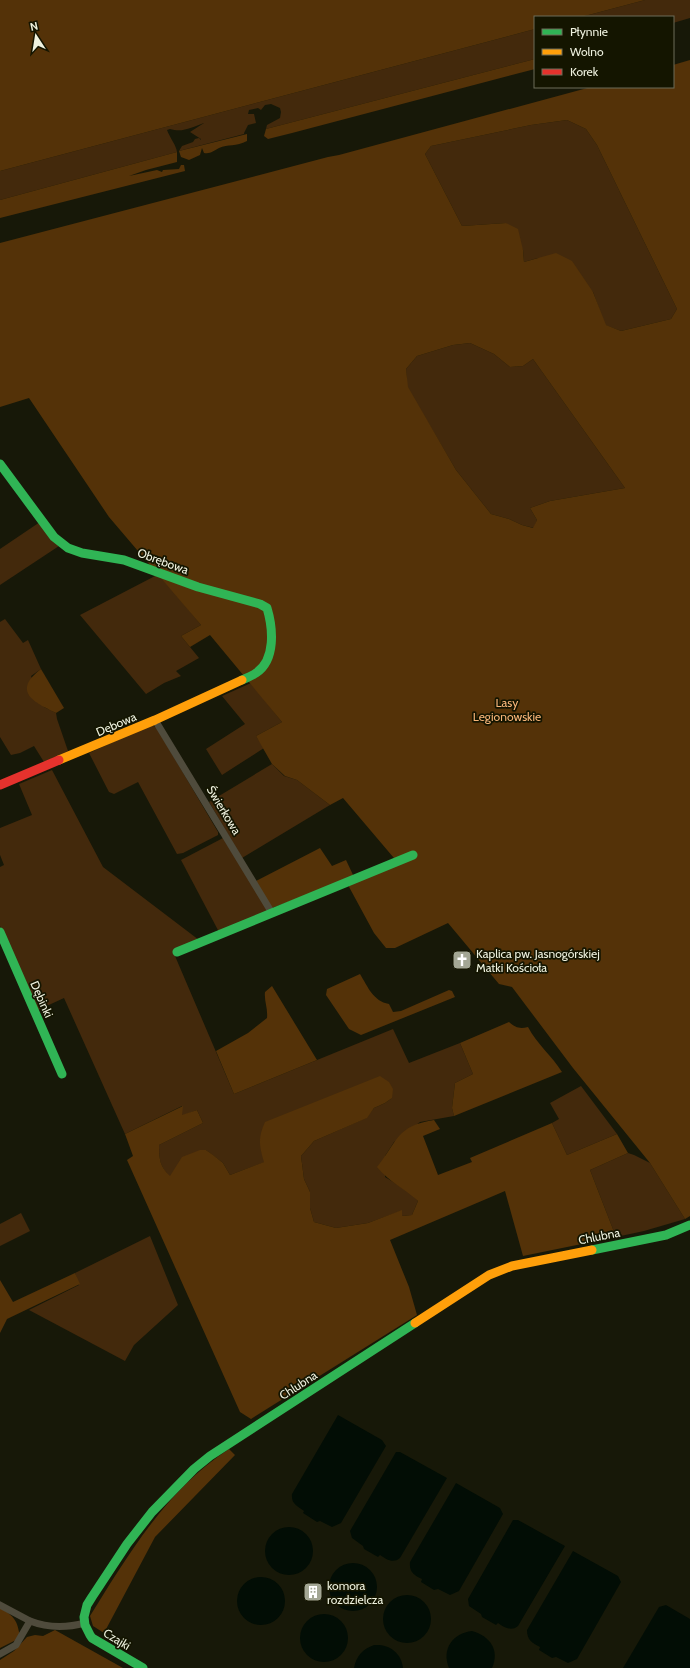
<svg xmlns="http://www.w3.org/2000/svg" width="690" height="1668" font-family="Cabin,sans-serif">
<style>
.green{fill:#43290c}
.forest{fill:#543208;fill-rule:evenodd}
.water{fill:#020d05}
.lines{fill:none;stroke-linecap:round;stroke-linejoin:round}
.street{stroke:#4f4b3c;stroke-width:7}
.fast{stroke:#30b455;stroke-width:9}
.slow{stroke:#ff9f0a;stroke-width:9}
.jam{stroke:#e5322d;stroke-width:9}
.labels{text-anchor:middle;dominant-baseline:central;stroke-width:3.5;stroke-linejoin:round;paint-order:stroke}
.street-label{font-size:12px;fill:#eff2df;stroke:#141500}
.park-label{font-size:12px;fill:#f9b679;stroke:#141500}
.poi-label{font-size:12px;fill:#eff2df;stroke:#141500;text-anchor:start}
</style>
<rect width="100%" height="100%" fill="#171808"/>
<!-- green -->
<g class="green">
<polygon points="645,0 690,0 690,18 673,23 673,17 581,17"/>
<path d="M535 29V59L266 129 267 125 280 118 281 112 280 108 271 104 265 105 261 110 258 108 249 110 248 114H254L256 123 248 125 244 133V134L179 151 182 146 193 142 195 139 199 138 201 140V139L190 132 204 123C192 127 183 133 170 129L167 130C170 138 176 145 177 152L0 200V171Z"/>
<polygon points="567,120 586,129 597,145 677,309 671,319 621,331 605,325 593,292 538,258 524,262 523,250 506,223 462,226 425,154 431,146 531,125"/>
<polygon points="470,343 494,354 510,367 523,366 533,359 625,488 550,501 530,508 537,520 534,528 522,525 509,519 491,514 456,470 407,387 406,369 417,356 453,345"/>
<polygon points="40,522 59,546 0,585 0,549"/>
<polygon points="155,576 161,576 201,625 181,636 199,658 176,671 181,676 164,683 146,694 80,615"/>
<polygon points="5,619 23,643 28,640 41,669 31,676 44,707 56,713 57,719 68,751 44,762 34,746 20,753 11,755 0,737 0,622"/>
<polygon points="251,683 282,722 256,736 264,748 222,775 206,749 245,724 222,696"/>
<polygon points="150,725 156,727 218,832 218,835 183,853 177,854 138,782 114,794 109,792 89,753"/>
<polygon points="272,764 284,776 297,780 330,805 242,858 209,802"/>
<path d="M52 770 103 867 199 940 175 956 234 1094 393 1029 409 1063 460 1043 473 1074 455 1083 452 1108 454 1116 420 1122 394 1142 385 1156V1177L408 1191 418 1201 412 1215 402 1216 401 1211 368 1223 336 1228 314 1222 310 1208V1192L304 1179 301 1156 314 1141 366 1118 374 1108 385 1103 392 1098 265 1162 230 1175 223 1163 206 1150 170 1177C160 1166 159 1160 159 1145L203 1123 197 1110 182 1116V1106L125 1134 64 998 38 1010 0 926V867L4 865 0 855V828L32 815 19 784Z"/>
<polygon points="223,838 267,909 266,913 219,932 181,860"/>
<polygon points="581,1086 617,1134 567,1155 552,1123 559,1119 550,1103"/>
<polygon points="628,1153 634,1155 650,1163 685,1219 644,1231 616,1237 590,1170"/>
<polygon points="21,1213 30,1231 0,1246 0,1224"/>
<polygon points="150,1236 178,1305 134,1345 125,1361 29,1310 79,1285 75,1273"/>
</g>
<!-- forest -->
<g class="forest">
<polygon points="0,0 645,0 581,17 535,17 535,29 0,171"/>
<polygon points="535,59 535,69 292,133 268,139 264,136 266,129"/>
<path d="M690 60V1216L685 1219 650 1163 573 1068 512 987 499 984 448 923 395 948H386L374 933 348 885 399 864 343 798 330 805 297 780 285 776 272 764 256 736 282 722 210 635 190 647 181 636 201 625 109 517 29 398 0 407V243L328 157 339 155 591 87H673V65ZM567 120 586 129 597 145 677 309 671 319 621 331 606 325 593 292 572 261 556 253 524 262 523 250 518 229 506 223 462 226 425 154 431 146 531 125ZM470 343 494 354 510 367 523 366 533 359 625 488 550 501 530 508 537 520 533 528 522 525 509 519 491 514 456 470 408 387 406 369 417 356 453 345Z"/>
<path d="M247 134V141C236 147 228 144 219 148 213 151 211 154 204 153L202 148 200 155 189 160 181 157 179 151Z"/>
<polygon points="177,152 177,162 146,170 129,176 157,170 162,172 163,170 179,169 181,165 184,165 185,171 0,218 0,200"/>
<path d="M41 669 64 708 56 713C33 702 12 691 41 669Z"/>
<polygon points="320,848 332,866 346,860 354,877 272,908 256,881"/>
<path d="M360 974C368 987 373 1001 389 1004L393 1012 401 1011 449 990 452 991 455 997 361 1035 349 1029 326 995 327 989Z"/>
<path d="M272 986 317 1060 234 1094 216 1051 248 1033 267 1018C268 1008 264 1001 265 992Z"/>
<path d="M509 1022C516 1028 520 1029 528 1027 537 1044 552 1056 562 1072L454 1116 452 1108 455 1083 473 1074 460 1043Z"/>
<path d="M380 1076 389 1082 393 1089 392 1098 385 1103 374 1108 367 1118 314 1141 301 1156 304 1179 310 1192V1208L314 1222 336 1228 368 1223 402 1210V1216L412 1215 418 1201C404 1188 389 1182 377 1167 398 1141 396 1126 434 1120L440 1129 423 1136 438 1175 472 1162 470 1158 552 1123 567 1155 617 1134 628 1153 590 1170 616 1237 523 1256 505 1191 390 1240 409 1287 417 1315 251 1419 240 1412 127 1160 133 1156 125 1134 183 1106 182 1115 197 1110 203 1123 159 1145C159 1159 160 1167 170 1176L182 1157 200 1150H206L213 1155 223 1163 230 1175 264 1162C259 1145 258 1138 265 1122Z"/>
<polygon points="75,1273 80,1284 7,1319 0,1333 0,1280 13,1302"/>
<path d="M229 1449 235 1455 155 1537 104 1633 93 1626 90 1616C128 1555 167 1489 229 1449Z"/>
<path d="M0 1607C15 1618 17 1619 20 1637L16 1640 0 1648Z"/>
<polygon points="55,1630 123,1668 0,1668 0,1660 14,1651 27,1637 35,1635 43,1636"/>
</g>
<!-- water -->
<g class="water">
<path d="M338 1415 382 1440 386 1446 341 1523 332 1527 320 1521 317 1522 303 1513 304 1511C297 1506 291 1504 292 1494Z"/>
<path d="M396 1452H400L447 1478 400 1558C393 1564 386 1559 380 1555L378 1557 364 1549 363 1546 352 1538 350 1531Z"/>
<path d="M456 1483 500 1508 503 1514 459 1591 450 1595 438 1589 434 1590 421 1582 422 1579C414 1575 409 1572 410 1562Z"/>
<path d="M513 1520H518L565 1546 518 1626C511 1632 504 1627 498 1623L496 1625 482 1617 481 1614 469 1606 468 1599Z"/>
<circle cx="289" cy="1551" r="24"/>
<path d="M573 1551 618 1576 621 1582 577 1659 568 1663 556 1657 552 1658 539 1650 540 1647C532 1643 527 1640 527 1630Z"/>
<circle cx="353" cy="1587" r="24"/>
<circle cx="261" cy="1601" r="24"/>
<circle cx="407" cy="1619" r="24"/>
<polygon points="666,1605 690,1619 690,1668 623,1668 659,1607"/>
<circle cx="324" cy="1638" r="24"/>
<path d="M472 1631C490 1636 500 1650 492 1668H449C441 1649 453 1633 472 1631Z"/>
<path d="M374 1645C389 1644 401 1652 403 1668H354C356 1656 363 1649 374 1645Z"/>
</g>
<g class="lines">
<!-- street -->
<g class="street">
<polyline points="155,720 272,913"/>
<polyline points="0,1605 30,1621"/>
<path d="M0 1654 16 1645 30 1621C48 1628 66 1628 85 1623"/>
</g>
<!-- fast -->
<g class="fast">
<path d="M0 464 54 537 68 548 82 553 124 560 198 587 260 604 267 608C273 628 276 660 256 673 252 676 246 678 242 680"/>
<polyline points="0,932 62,1074"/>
<polyline points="177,952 413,855"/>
<polyline points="592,1250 666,1235 690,1225"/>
<polyline points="143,1668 92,1638 90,1635 85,1625 84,1617 87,1605 92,1597 127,1544 152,1512 194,1469 210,1456 415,1323"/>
</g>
<!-- slow -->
<g class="slow">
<polyline points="59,760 155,720 242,680"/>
<polyline points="415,1323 489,1275 512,1266 592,1250"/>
</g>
<!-- jam -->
<polyline class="jam" points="0,785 59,760"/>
</g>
<!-- icons -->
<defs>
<symbol id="church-square" viewBox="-11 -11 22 22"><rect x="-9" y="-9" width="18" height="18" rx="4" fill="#a3a694" stroke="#141500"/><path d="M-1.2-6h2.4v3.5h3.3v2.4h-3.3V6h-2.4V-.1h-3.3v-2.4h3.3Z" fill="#fff"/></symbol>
<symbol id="building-square" viewBox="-11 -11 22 22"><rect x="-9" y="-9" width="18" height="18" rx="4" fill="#a3a694" stroke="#141500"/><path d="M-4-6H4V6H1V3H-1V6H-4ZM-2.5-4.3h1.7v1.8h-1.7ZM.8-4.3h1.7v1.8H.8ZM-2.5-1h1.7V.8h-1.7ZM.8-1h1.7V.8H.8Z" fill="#fff"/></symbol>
</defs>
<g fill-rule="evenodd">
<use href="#church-square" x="451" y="949" width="22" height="22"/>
<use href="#building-square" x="302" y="1581" width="22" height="22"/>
</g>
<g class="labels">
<!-- street labels -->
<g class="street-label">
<text transform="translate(163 561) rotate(20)">Obrębowa</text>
<text transform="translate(116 724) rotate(-23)">Dębowa</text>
<text transform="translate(224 810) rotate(59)">Świerkowa</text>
<text transform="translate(42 999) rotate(66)">Dębinki</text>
<text transform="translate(599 1236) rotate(-11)">Chlubna</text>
<text transform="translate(298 1385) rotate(-33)">Chlubna</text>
<text transform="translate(117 1639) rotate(31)">Czajki</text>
</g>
<!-- park labels -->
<g class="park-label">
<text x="507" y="702">Lasy<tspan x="507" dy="14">Legionowskie</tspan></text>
</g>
<!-- poi labels -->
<g class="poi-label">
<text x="476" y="953">Kaplica pw. Jasnogórskiej<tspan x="476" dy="14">Matki Kościoła</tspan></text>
<text x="327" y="1585">komora<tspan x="327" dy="14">rozdzielcza</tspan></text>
</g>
</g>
<!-- legend -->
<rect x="534" y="16" width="140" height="72" fill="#141500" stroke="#6c6d59"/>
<rect x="542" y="29" width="20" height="6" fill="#30b455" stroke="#6c6d59"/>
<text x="570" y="36" font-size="12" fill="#eff2df">Płynnie</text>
<rect x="542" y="49" width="20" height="6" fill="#ff9f0a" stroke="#6c6d59"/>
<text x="570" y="56" font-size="12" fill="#eff2df">Wolno</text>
<rect x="542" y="69" width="20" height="6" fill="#e5322d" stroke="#6c6d59"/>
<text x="570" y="76" font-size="12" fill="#eff2df">Korek</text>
<!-- north arrow -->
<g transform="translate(36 36) rotate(348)" stroke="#141500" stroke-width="3" paint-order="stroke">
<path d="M0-3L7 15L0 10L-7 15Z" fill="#eff2df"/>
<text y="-6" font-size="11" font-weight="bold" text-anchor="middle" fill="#eff2df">N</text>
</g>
</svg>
